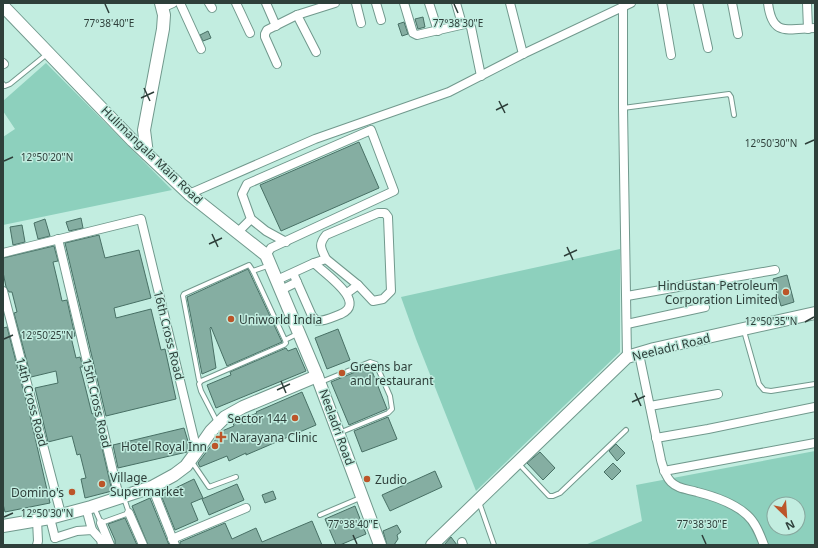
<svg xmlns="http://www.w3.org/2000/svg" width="818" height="548" font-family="'Noto Sans',sans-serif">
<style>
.green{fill:#8dd0bd;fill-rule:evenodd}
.building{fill:#85aea2;stroke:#487065}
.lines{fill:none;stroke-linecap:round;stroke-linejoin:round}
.lane-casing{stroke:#71998d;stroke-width:6}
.street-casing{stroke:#71998d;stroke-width:10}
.secondary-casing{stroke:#71998d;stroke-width:14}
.lane{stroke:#fff;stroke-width:4}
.street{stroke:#fff;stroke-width:8}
.secondary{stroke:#fff;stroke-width:12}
.ticks{fill:none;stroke:#2e3f3a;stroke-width:1.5}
.poi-dot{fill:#bc5529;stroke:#c2ede0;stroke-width:1.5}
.labels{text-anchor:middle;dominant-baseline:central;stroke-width:3;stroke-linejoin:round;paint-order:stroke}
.street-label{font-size:12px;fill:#2e3f3a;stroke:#c2ede0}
.poi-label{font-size:12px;fill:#2e3f3a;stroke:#c2ede0;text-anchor:start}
.ticks-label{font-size:10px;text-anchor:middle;fill:#2e3f3a;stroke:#c2ede0;stroke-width:3;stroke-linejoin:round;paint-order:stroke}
</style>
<rect width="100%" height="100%" fill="#c2ede0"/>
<!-- green -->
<g class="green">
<polygon points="46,63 172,190 3,225 3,137 15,129 3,111 3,101"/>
<polygon points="620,249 620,352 476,491 416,339 401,297"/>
<path d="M815 451V545H585L642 521 636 485ZM774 504H798V528H774Z"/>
</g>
<!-- building -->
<g class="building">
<polygon points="423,17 425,27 418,29 415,19"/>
<polygon points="404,22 408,34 402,36 398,24"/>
<polygon points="208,31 211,38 203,41 200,35"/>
<polygon points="359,142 379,188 281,231 260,185"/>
<polygon points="81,218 83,228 69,231 66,222"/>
<polygon points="45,219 50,236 38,239 34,223"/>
<polygon points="22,225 25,242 13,245 10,227"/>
<polygon points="99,235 105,258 139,250 151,298 114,308 116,318 151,309 161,350 165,349 176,399 106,416 65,243"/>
<polygon points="54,246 58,261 53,262 58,283 62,301 67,300 75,336 71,337 76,358 80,357 83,367 80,367 83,378 92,414 94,413 112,491 85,498 81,479 86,478 80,454 77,455 72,436 48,442 35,388 58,383 56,371 31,377 14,313 17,312 12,292 9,292 6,287 3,272 3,258"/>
<polygon points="248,269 282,342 227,366 211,327 210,328 216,368 202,374 187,297"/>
<polygon points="787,275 794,302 781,306 773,279"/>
<polygon points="7,327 31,420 50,503 5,512 3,504 3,328"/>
<polygon points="338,329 350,360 327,369 315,338"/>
<polygon points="286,348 288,351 296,348 306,371 216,408 207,385 231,375 230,372"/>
<polygon points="370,366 387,409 349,425 331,382"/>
<polygon points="302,392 316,425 246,455 246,453 229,461 227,456 200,467 198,463 222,431 234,426 233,423 257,413 256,412"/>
<polygon points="388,417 397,439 362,452 354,431"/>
<polygon points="184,428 190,448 187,452 118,468 113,445"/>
<polygon points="616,444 625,453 617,461 609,451"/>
<polygon points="540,452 555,468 543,480 527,463"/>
<polygon points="613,463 621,471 612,480 604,472"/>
<polygon points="435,471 442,487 390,511 382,495"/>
<polygon points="194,479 203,498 191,503 198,520 175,530 161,495"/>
<polygon points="237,484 244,500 209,515 202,499"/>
<polygon points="273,491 276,499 265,503 262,495"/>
<polygon points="150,498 169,545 148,545 134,511 132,506"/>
<polygon points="355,506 366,534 340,545 336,545 325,519"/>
<polygon points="125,518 137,545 115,545 115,540 108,524"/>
<polygon points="312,521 322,545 180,545 180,542 225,523 232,539 256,528 262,542"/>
<polygon points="397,525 401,532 397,535 398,539 394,545 387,545 383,531"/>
<polygon points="451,537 457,545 444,545"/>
</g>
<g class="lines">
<defs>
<g id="lane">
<polyline points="3,84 5,86 10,84 47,54"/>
<polyline points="623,108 729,94 731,97 734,115"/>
<polyline points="253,271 270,265"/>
<polyline points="744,331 759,384 764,390 771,391 815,384"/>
<polyline points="285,340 286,343 284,345 201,381 199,380 183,296 184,294 249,265 253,271 285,340 297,334"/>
<polyline points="201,381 199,384 201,391 217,422"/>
<polyline points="321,382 370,362 376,364 390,396 392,409 388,413 339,433"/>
<polyline points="192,462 209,487 236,477"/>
<polyline points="518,463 549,496 553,496 560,493 626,430"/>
<polyline points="479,502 494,545"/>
<polyline points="94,507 101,523 129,513 124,498"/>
<polyline points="320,515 360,498"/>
</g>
<g id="street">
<polyline points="180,3 201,49"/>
<polyline points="209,3 212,8"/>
<polyline points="236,3 250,33"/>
<polyline points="266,3 276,26"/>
<polyline points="356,3 361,23"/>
<polyline points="376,3 381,20"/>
<polyline points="404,3 413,33 417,35 465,24 468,24 471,27 481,76"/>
<polyline points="429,3 438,31"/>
<polyline points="456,3 462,24"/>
<polyline points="510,3 523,54"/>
<polyline points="623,3 623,108 627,357"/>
<polyline points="662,3 671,55"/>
<polyline points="698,3 708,48"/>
<polyline points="732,3 738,34"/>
<path d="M768 3C772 37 787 29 815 28"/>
<polyline points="807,3 808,29"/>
<polyline points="162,8 173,3"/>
<polyline points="297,15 316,52"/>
<polyline points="3,63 4,64"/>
<polyline points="277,64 265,37 265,34 267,30 297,15 335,3"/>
<polyline points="189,194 315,139 449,92 523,54 631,3"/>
<polyline points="251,219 266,231 286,242"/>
<polyline points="238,232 251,219 242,194 247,184 371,130 394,191 271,248 266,255"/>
<polyline points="58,239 119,497"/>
<polyline points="3,253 141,219 197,451"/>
<polyline points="326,259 358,285"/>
<path d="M314 263 326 259C321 248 318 245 326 235L378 213H385L388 217 391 291 383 299 373 301 358 285 347 293"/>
<path d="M277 280 314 263C324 273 368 302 341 314 333 317 326 321 317 321L312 316 293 273"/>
<polyline points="281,290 297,282"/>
<polyline points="3,291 61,514"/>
<polyline points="627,296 775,270"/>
<polyline points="627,324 705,307"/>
<path d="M639 354 661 460C663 467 665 476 671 482 678 489 687 489 697 492 713 496 734 503 747 515 756 523 760 535 764 545"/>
<polyline points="650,406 718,394"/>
<polyline points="656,438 708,429 815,407"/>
<polyline points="664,471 815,443"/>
<polyline points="152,487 175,545"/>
<polyline points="86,508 92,530"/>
<polyline points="129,513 143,545"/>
<polyline points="50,518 55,538"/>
<polyline points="37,520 38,541 37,545"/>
<polyline points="101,523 110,545"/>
<polyline points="55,538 77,531 92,530 101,540 102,545"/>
<polyline points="172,539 246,508"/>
<polyline points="462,542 463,545"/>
</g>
<g id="secondary">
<polyline points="3,6 133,141 189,194 266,255 317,376 380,545"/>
<polyline points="147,154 144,130 163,29 164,15 161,3"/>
<polyline points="3,526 50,518 91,507 152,487 174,475 186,466 197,451 211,431 225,417 243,407 317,376"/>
<polyline points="432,545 627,357 654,349 815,313"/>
</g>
</defs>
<!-- lane casing -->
<use href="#lane" class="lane-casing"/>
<!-- street casing -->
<use href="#street" class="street-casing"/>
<!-- secondary casing -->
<use href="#secondary" class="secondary-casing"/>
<!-- lane -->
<use href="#lane" class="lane"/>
<!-- street -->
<use href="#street" class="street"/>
<!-- secondary -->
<use href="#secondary" class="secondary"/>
</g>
<!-- ticks -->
<path class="ticks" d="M105 4 109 13M454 4 458 13M144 88 150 101M141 98 154 92M499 101 505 113M496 110 508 104M805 144 814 140M4 161 13 157M212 234 218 247M209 244 222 238M567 247 573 260M564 256 577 250M805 322 814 317M4 339 13 335M281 381 286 393M277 390 290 384M635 393 641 406M632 402 645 396M4 517 13 513M353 535 357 544M702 535 706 544"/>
<!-- markers -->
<g class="poi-dot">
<circle cx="786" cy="292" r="4"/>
<circle cx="231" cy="319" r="4"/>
<circle cx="342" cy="373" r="4"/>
<circle cx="295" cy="418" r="4"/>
<path d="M219 431h4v4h4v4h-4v4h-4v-4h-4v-4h4z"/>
<circle cx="215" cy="446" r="4"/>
<circle cx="367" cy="479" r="4"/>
<circle cx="102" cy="484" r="4"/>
<circle cx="72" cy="492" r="4"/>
</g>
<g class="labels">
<!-- street labels -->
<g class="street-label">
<text transform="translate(152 155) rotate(44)">Hulimangala Main Road</text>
<text transform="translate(169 335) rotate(76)">16th Cross Road</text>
<text transform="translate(671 347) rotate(-14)">Neeladri Road</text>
<text transform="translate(32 402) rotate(75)">14th Cross Road</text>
<text transform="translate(97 403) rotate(77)">15th Cross Road</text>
<text transform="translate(337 427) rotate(70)">Neeladri Road</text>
</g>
<!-- poi labels -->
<g class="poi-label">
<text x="778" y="285" text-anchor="end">Hindustan Petroleum<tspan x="778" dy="14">Corporation Limited</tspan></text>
<text x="239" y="319">Uniworld India</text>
<text x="350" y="366">Greens bar<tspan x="350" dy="14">and restaurant</tspan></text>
<text x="287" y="418" text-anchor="end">Sector 144</text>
<text x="230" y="437">Narayana Clinic</text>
<text x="207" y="446" text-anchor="end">Hotel Royal Inn</text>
<text x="110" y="477">Village<tspan x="110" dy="14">Supermarket</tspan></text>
<text x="375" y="479">Zudio</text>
<text x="64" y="492" text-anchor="end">Domino's</text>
</g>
</g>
<g class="ticks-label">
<text x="109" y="27">77°38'40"E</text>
<text x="458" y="27">77°38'30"E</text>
<text x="771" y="147">12°50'30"N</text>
<text x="47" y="161">12°50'20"N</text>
<text x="771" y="325">12°50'35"N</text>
<text x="47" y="339">12°50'25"N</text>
<text x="47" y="517">12°50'30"N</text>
<text x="353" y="528">77°38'40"E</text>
<text x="702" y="528">77°38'30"E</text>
</g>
<!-- border -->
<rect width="818" height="548" fill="none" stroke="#2e3f3a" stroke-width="8"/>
<!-- north arrow -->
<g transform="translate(786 516) rotate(155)"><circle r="19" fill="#c2ede0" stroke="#87a79e"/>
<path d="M0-3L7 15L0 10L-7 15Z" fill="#bc5529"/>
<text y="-6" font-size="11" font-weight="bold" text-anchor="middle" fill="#2e3f3a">N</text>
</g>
</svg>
